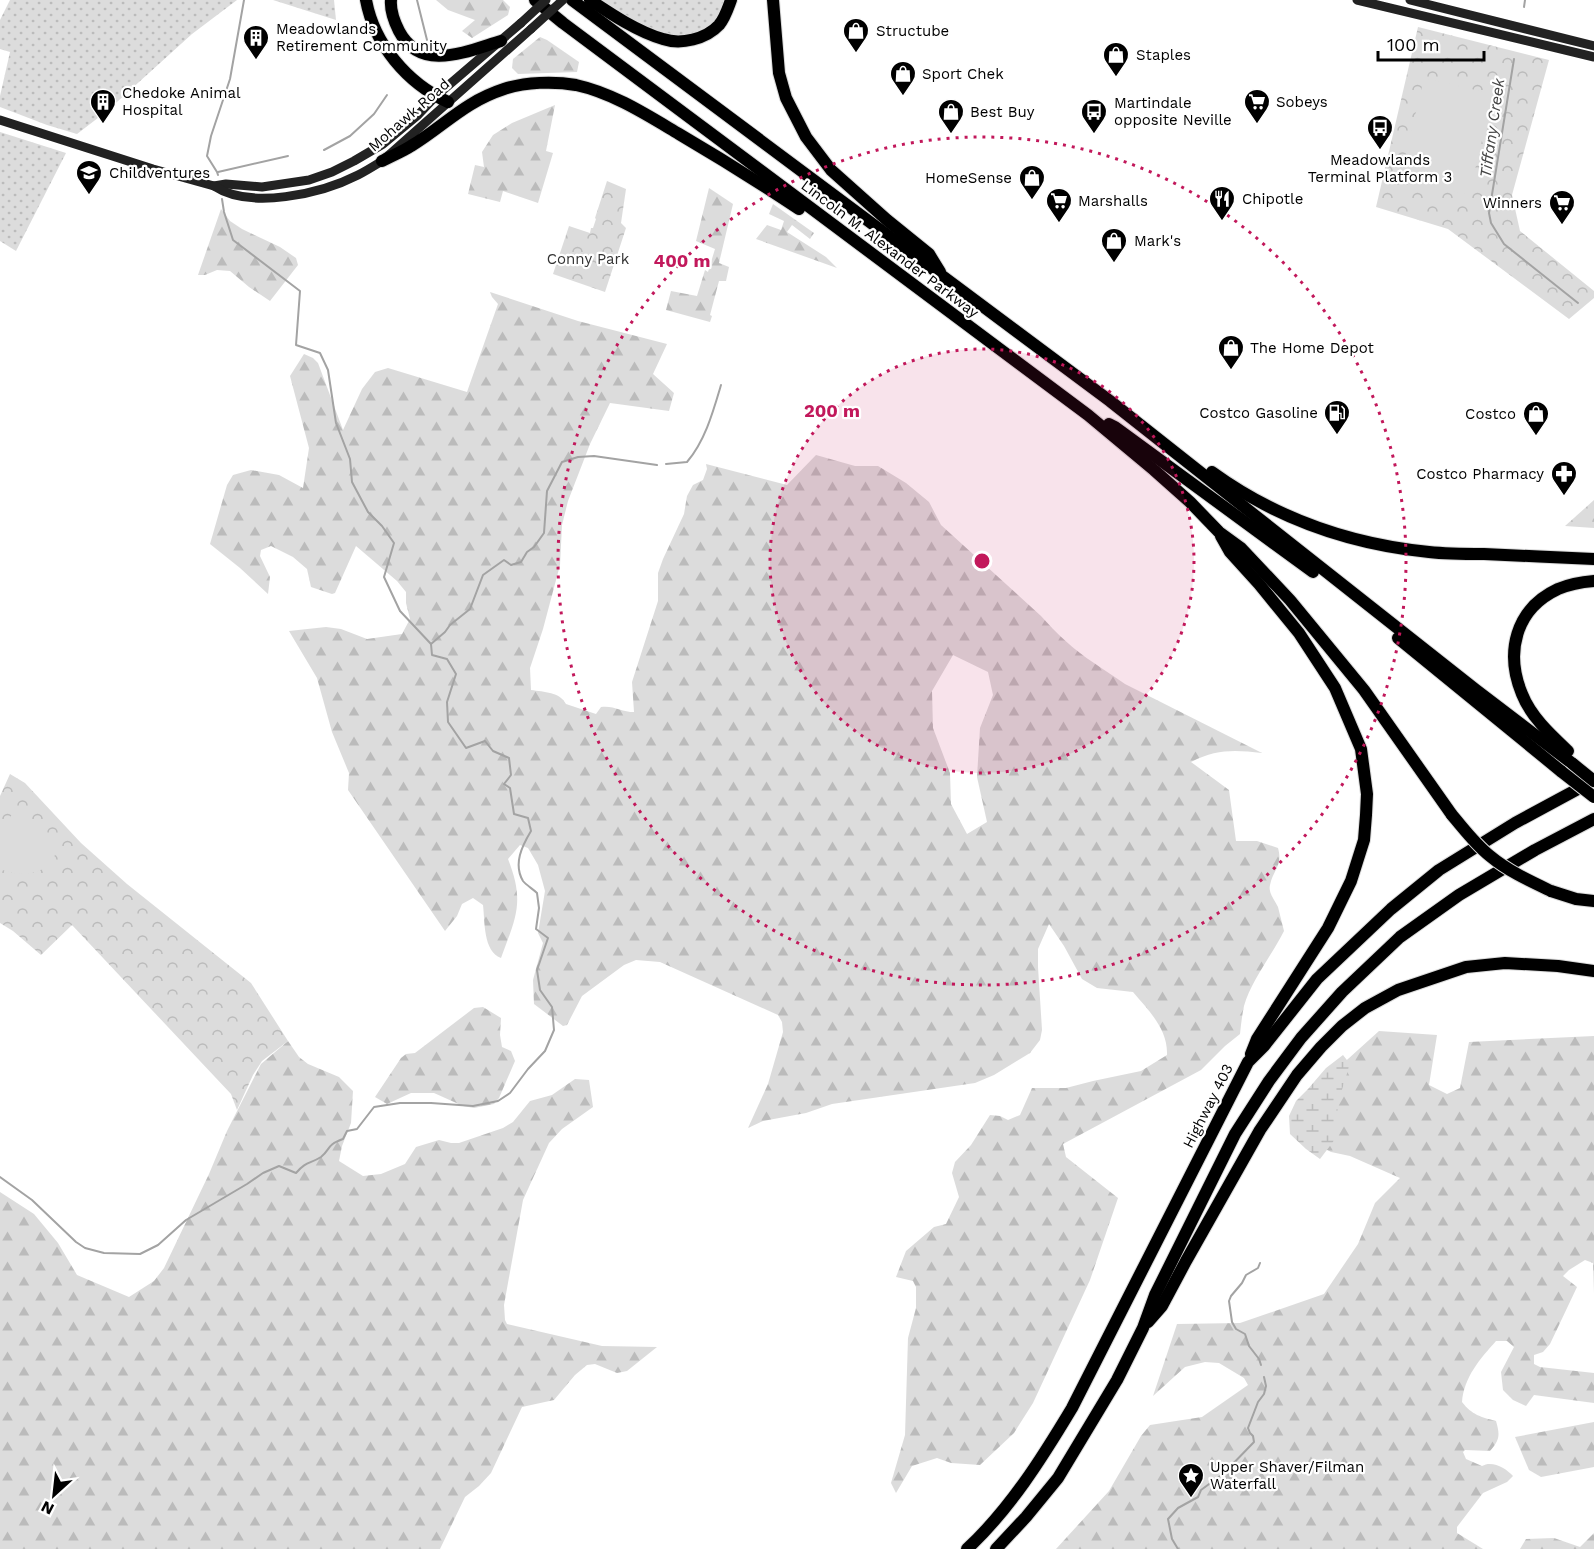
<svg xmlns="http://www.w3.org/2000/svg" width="1594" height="1549" font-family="'Work Sans',sans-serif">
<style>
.grass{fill:url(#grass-dots)}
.forest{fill:url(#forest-firs);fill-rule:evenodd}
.wetland{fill:url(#wetland-marsh)}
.park{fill:url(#park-crowns)}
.pitch{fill:#dcdcdc}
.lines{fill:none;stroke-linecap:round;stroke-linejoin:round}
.stream{stroke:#a3a3a3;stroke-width:2}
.highway-casing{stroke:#dbdbdb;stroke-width:14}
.secondary{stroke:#222;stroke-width:9}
.highway{stroke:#000;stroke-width:12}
.highway-bridge-casing{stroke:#dbdbdb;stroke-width:14;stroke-linecap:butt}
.secondary-bridge{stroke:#222;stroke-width:9}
.highway-bridge{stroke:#000;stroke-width:12}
.ring{fill:none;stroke:#c2185b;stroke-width:3;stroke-dasharray:3 6}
.labels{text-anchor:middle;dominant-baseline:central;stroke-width:4.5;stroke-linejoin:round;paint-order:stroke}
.poi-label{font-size:15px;fill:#000;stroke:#fff;text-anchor:start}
.street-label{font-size:15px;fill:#000;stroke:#fff}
.park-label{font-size:15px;fill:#333;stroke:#fff}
.water-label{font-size:16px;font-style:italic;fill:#444;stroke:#fff}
.centre{fill:#c2185b;stroke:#fff;stroke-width:3}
.ring-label{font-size:18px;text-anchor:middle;font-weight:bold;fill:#c2185b;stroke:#fff;stroke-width:4.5;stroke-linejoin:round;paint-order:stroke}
</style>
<defs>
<pattern id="grass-dots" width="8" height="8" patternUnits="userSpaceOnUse" patternTransform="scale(1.5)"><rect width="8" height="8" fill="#dcdcdc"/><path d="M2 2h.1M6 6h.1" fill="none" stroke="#bbb" stroke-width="1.8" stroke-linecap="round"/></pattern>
<pattern id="forest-firs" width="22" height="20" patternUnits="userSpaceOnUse" patternTransform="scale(1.5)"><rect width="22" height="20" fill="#dcdcdc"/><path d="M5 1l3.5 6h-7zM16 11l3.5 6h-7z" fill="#bbb"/></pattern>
<pattern id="wetland-marsh" width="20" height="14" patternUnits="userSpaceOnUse" patternTransform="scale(1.5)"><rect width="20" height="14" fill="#dcdcdc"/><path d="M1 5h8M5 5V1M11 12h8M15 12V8" fill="none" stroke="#bbb"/></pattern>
<pattern id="park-crowns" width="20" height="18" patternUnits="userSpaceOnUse" patternTransform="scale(1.5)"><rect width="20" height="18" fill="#dcdcdc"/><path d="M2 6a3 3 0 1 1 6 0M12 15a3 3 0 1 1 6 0" fill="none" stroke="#bbb"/></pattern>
</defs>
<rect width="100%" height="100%" fill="#fff"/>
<!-- grass -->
<g class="grass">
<polygon points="10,0 237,0 192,34 107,111 77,134 47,125 0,107 0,96 10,52 0,49 0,20"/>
<polygon points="273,0 334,0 336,20"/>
<path d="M598 0H729C726 7 723 16 718 21 713 27 705 30 698 33 662 45 628 18 598 0Z"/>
<polygon points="0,132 66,153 16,251 0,241"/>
</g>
<!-- forest -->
<g class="forest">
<polygon points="436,0 503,0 510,7 508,15 472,38 462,31 475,20 448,10"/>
<polygon points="540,37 547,40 579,62 577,72 518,74 512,68 513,59"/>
<polygon points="555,105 546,151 553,153 538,203 503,191 500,202 468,194 475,165 484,167 482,152 493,135 512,123"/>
<polygon points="709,188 733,204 719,263 729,267 726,281 719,281 710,315 712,316 710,322 666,310 671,291 697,296 705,270 708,272 715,249 696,241"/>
<polygon points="773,204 814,233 810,239 792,225 787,232 826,257 837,268 756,239 767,225 781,230 784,221 769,214"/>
<polygon points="221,209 230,221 242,229 280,247 296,258 298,265 270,301 249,287 230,271 217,270 205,275 198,275"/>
<path d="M490 292 578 321 667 344 653 374 674 393 669 411 610 403 590 444 568 501 562 525 560 565 543 629 530 668 531 690C544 692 560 692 566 704L596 714 601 707C613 705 622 712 634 712L632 682 658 601V573L663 559 684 514 687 496 693 485 703 480 707 469 706 464 787 485 816 455 855 466H878L906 483 929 502 941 525 1041 616C1056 633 1074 650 1094 663 1104 670 1115 677 1125 684L1262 753C1234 750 1217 749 1191 762L1229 790 1236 841H1257L1278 848C1283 866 1273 870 1270 885 1268 893 1275 900 1278 907 1280 915 1282 923 1284 931 1272 955 1251 981 1244 1006 1242 1015 1241 1025 1240 1034L1225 1046 1201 1070 1063 1144 1066 1157 1118 1198 1090 1280 1033 1403 1014 1433 980 1465 951 1463 937 1458 912 1466 896 1493 891 1483 905 1435 908 1338 916 1308V1287L913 1281 896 1277 906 1251 934 1227 946 1224 959 1197 952 1173 955 1162 971 1145 990 1115 1000 1116 1008 1120 1020 1115 1032 1088H1066L1093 1081 1141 1071 1167 1055C1168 1029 1149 1011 1133 992L1097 988 1082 979 1064 946 1049 924 1038 949V967L1042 1030 1040 1040 1030 1053 994 1075 975 1083 832 1104 806 1113 763 1121 748 1128 768 1084 783 1032 782 1022 778 1015 660 962 636 960 624 965 582 996 567 1025 563 1026 534 1004 533 980 543 943 538 933 545 891 538 865 528 848 520 845 508 859C525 902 516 917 501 958 483 951 485 922 483 905L473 898 462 904 457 916 445 931 348 790 349 773 332 732 317 678 289 631 326 627 341 629 367 639 402 634 410 619 406 603V592L397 581 356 546 335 593 332 594 311 587 307 569 293 557 271 546 261 550 260 556 270 577 268 594 240 568 210 544 227 485 233 475 251 470 279 475 303 488 309 448 290 376 304 354 313 358 318 363 343 430 362 389 375 372 388 368 467 392 498 304 492 297ZM953 655 988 672 993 695 980 728 977 777 987 822 967 834 951 804 950 773 933 728 932 691Z"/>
<polygon points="483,1007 501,1018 500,1035 502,1047 511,1051 515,1061 499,1098 494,1104 474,1108 463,1106 434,1093 411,1093 387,1104 375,1097 401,1058 406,1054 415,1053 474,1008"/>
<path d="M1379 1031 1437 1035 1429 1085 1447 1094 1460 1088 1469 1042 1594 1036V1293L1593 1263 1585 1260 1569 1270 1563 1276 1577 1287 1550 1344 1543 1352 1534 1355V1364L1540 1367 1594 1373V1403L1534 1395 1526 1406 1513 1400 1503 1390 1501 1372 1514 1347 1507 1341H1496C1480 1359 1464 1377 1462 1402 1472 1415 1481 1417 1496 1421 1500 1435 1500 1440 1490 1451L1465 1450 1463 1452 1466 1459 1482 1466C1492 1460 1506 1468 1513 1476L1507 1482 1483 1493 1457 1527V1533L1483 1549H1056L1109 1491 1141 1436 1150 1425 1202 1417 1248 1385 1244 1378 1219 1363 1205 1362 1185 1367 1153 1396 1177 1324 1240 1323 1324 1294 1358 1244 1375 1203 1400 1178 1350 1156 1331 1152 1310 1141 1338 1068Z"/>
<polygon points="288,1041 299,1057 308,1064 339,1077 353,1091 351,1123 342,1146 339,1161 363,1176 381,1174 405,1164 416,1147 439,1140 451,1143 459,1143 503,1128 513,1122 530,1101 552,1095 575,1079 589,1080 593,1107 562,1129 549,1143 523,1200 504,1305 505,1320 507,1324 602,1346 657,1347 627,1371 617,1373 595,1364 587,1365 575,1375 554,1400 522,1407 491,1473 479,1486 465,1497 440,1549 0,1549 0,1192 34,1214 58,1243 77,1275 129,1297 154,1281 164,1268 209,1174 227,1131 261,1064"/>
<polygon points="1594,1422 1594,1467 1541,1477 1529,1470 1515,1437"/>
<polygon points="1594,1533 1594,1549 1520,1549 1526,1539 1554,1538 1580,1547"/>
</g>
<!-- wetland -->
<polygon class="wetland" points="1343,1055 1350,1064 1339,1099 1336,1121 1336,1138 1320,1159 1306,1149 1290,1134 1289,1116 1296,1101 1308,1089 1326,1068"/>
<!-- park -->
<g class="park">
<polygon points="1418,27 1549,60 1512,195 1520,231 1594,291 1594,298 1569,319 1448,229 1376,207"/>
<polygon points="607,181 626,189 621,223 626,228 605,292 553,274 569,226 590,233 591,228 593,228 596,219 595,218"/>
<polygon points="1594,500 1594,528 1565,526"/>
<polygon points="10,774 25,783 81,843 127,884 251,983 288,1041 262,1061 253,1075 237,1110 231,1094 72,925 41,955 13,931 0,923 0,796"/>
</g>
<!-- pitch -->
<g class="pitch">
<polygon points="1424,78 1493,94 1469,195 1400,179"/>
<path d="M16 808H20L59 843C58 847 56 853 54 857 43 877 18 877 0 869V833Z"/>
</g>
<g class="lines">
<!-- stream -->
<g class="stream">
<polyline points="417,0 427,40"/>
<polyline points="1524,7 1525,0"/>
<polyline points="1514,59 1489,213 1491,223 1504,244 1578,303"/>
<polyline points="324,150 350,136 374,114 387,95"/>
<polyline points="218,172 288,156"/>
<polyline points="218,175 217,172 207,156 211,136 230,79 244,0"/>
<path d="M666 464 687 462C705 441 713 412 721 385"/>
<polyline points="431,644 445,632 450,625 470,609 483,575 504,560 511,565 521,562 527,552 534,547 544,533 547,491 562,462 578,457 594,456 657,465"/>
<path d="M0 1177 32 1200 76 1242 85 1248 104 1253 140 1254 158 1245 186 1220 247 1184 263 1173 279 1166 296 1173C306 1161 310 1164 321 1157 331 1149 326 1145 343 1139L347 1131 357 1129 374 1107 400 1103H431L473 1106 498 1101 510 1093 528 1069 545 1051 554 1030 552 1007 540 990 537 970 548 938 536 929 539 908 537 893C533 889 526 885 523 881 513 864 522 846 531 831L528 818 514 814 510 788 504 784 511 775 509 758 493 751 485 741 466 748 448 722 447 702 456 674 447 659 432 655 431 644 400 611 384 577 394 543 382 526 368 512 352 482 350 459 336 423 328 370 320 353 296 345 300 291 233 240 224 212 222 199"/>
<polyline points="1260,1263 1258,1268 1246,1275 1242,1283 1231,1296 1229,1301 1232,1322 1236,1329 1245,1334 1249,1346 1259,1359 1261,1365"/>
<polyline points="1178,1549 1172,1539 1168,1519 1178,1508 1198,1497 1201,1490 1224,1473 1254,1442 1253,1436 1250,1433 1248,1428 1258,1402 1264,1394 1266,1386 1264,1377"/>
</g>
<defs>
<g id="highway">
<path d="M366 0C374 44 407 83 448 102"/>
<path d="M391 0C390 11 394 21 399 31 421 73 467 51 501 41"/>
<polyline points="535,0 563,23 1088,415 1154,470 1190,502 1219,532 1241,548 1290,600 1364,690 1452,815"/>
<polyline points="572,0 1110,401 1476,690 1573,764"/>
<path d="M590 0C611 14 638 32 663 39 681 45 706 39 719 25 725 18 728 8 731 0"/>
<polyline points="773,0 779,73 786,98 806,137 831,170 887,220 929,254 940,272"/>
<path d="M382 161C391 156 402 152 411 146 444 126 464 102 504 89 525 82 554 81 576 85 613 93 647 115 679 134 720 158 760 183 799 209"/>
<polyline points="1109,424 1115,427 1313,572"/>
<path d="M1212 472C1277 519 1349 544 1429 552 1447 554 1466 554 1484 554 1521 556 1557 557 1594 559"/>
<polyline points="1221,536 1230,552 1259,584 1299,633 1335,688 1361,749 1367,794 1366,815 1364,840 1351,881 1328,928 1257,1039 1251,1054"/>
<polyline points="1398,638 1562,772"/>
<path d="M1568 751C1551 735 1531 717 1522 694 1505 653 1515 609 1558 589 1570 584 1582 582 1594 581"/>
<polyline points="1551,891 1576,899 1594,901"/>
<polyline points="1148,1322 1162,1306 1186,1261 1260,1130 1297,1075 1321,1047 1342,1026 1365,1008 1398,990 1466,967 1505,963 1558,966 1594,971"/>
<path d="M967 1549C1010 1509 1042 1458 1072 1408L1248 1062 1264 1046 1317 979 1391 909 1439 870 1515 823 1589 783"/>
<polyline points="996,1549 1026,1517 1058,1478 1117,1380 1143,1328 1155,1295 1235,1134 1269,1081 1301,1038 1342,992 1400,937 1459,895 1535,850 1594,819"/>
</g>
</defs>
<!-- highway casing -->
<use href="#highway" class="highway-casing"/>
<!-- secondary -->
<g class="secondary">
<polyline points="1357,0 1594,57"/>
<polyline points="1410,0 1594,46"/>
<polyline points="0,120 153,169 214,186 226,184 262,187 309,180 332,172 354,161 383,144 418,115 436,96 521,23"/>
<path d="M214 186C250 210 321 194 358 175 366 171 374 166 382 161L531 29"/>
</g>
<!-- highway -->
<use href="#highway" class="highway"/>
<defs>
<g id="highway-bridge">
<polyline points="1573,764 1594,781"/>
<polyline points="1562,772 1594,797"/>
<path d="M1452 815C1464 829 1475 844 1490 856 1508 871 1530 881 1551 891"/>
</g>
</defs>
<!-- highway-bridge casing -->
<use href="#highway-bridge" class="highway-bridge-casing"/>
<!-- secondary-bridge -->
<g class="secondary-bridge">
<polyline points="521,23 546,0"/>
<polyline points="531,29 563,0"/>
</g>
<!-- highway-bridge -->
<use href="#highway-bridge" class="highway-bridge"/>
</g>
<!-- distance rings -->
<circle cx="982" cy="561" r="212" fill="#c2185b" fill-opacity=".12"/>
<g class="ring">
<circle cx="982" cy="561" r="212"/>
<circle cx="982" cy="561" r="424"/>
</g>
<!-- icons -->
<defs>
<symbol id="shop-pin" viewBox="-11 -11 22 30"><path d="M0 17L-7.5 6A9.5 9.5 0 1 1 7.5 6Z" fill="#000" stroke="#fff"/><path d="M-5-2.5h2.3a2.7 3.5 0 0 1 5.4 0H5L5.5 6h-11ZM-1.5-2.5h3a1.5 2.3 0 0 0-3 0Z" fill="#fff"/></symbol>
<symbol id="building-pin" viewBox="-11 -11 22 30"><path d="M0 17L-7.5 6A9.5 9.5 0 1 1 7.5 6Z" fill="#000" stroke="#fff"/><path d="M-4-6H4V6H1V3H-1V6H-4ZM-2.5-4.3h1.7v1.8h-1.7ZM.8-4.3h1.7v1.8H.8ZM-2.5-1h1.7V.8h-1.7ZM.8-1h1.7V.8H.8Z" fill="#fff"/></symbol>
<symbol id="supermarket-pin" viewBox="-11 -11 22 30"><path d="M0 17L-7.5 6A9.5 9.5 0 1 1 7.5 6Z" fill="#000" stroke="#fff"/><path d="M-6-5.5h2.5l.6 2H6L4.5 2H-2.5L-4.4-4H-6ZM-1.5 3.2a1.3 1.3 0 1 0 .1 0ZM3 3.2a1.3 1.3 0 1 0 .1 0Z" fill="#fff"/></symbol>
<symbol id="bus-pin" viewBox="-11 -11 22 30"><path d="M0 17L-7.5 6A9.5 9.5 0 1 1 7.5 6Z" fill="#000" stroke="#fff"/><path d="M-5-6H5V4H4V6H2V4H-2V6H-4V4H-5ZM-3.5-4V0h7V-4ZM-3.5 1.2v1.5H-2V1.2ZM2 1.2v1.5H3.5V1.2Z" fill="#fff"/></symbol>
<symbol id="school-pin" viewBox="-11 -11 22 30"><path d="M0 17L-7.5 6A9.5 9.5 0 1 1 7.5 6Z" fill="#000" stroke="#fff"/><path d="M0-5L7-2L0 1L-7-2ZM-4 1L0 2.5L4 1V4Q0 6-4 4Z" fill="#fff"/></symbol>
<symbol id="restaurant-pin" viewBox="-11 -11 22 30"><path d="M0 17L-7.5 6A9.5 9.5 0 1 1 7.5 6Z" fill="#000" stroke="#fff"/><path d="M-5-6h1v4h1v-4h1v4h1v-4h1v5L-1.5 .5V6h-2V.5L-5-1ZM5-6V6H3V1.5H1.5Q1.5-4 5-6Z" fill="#fff"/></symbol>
<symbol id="fuel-pin" viewBox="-11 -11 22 30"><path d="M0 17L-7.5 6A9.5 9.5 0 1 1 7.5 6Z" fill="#000" stroke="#fff"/><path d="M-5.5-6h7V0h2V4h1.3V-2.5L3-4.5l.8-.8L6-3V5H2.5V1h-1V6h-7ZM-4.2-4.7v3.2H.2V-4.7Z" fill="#fff"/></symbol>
<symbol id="pharmacy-pin" viewBox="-11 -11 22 30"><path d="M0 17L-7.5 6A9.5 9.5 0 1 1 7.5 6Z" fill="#000" stroke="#fff"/><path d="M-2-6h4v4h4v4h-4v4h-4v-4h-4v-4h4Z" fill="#fff"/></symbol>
<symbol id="sight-pin" viewBox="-11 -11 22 30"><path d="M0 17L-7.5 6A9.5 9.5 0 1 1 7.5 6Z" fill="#000" stroke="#fff"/><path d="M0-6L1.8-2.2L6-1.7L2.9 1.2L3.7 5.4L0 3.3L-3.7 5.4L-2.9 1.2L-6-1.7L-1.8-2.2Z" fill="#fff"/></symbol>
</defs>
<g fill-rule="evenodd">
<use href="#shop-pin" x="841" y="16" width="30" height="40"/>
<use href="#building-pin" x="241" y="23" width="30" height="40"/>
<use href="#shop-pin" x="1101" y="40" width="30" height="40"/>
<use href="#shop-pin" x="888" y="59" width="30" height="40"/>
<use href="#building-pin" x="88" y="87" width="30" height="40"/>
<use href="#supermarket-pin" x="1242" y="87" width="30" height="40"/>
<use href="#shop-pin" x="936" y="97" width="30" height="40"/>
<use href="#bus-pin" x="1079" y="97" width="30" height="40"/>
<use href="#bus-pin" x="1365" y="113" width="30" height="40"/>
<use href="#school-pin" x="74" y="158" width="30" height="40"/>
<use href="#shop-pin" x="1017" y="163" width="30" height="40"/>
<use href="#restaurant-pin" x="1207" y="184" width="30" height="40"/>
<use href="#supermarket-pin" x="1044" y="186" width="30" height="40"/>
<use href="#supermarket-pin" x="1547" y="188" width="30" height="40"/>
<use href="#shop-pin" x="1099" y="226" width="30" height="40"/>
<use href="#shop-pin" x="1216" y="333" width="30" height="40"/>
<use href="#fuel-pin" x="1322" y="398" width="30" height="40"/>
<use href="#shop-pin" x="1521" y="399" width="30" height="40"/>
<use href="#pharmacy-pin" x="1549" y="459" width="30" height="40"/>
<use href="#sight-pin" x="1176" y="1461" width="30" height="40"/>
</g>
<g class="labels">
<!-- poi labels -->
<g class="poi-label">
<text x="276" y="29">Meadowlands<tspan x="276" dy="17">Retirement Community</tspan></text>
<text x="876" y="31">Structube</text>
<text x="1136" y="55">Staples</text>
<text x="922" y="74">Sport Chek</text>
<text x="122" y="93">Chedoke Animal<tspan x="122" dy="17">Hospital</tspan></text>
<text x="1276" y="102">Sobeys</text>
<text x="1114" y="103">Martindale<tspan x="1114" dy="17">opposite Neville</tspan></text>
<text x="970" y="112">Best Buy</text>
<text x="1380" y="160" text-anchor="middle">Meadowlands<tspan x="1380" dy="17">Terminal Platform 3</tspan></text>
<text x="109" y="173">Childventures</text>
<text x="1012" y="178" text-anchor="end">HomeSense</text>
<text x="1242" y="199">Chipotle</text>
<text x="1078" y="201">Marshalls</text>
<text x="1542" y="203" text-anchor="end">Winners</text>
<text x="1134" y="241">Mark's</text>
<text x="1250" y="348">The Home Depot</text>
<text x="1318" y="413" text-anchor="end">Costco Gasoline</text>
<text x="1516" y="414" text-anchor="end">Costco</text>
<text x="1544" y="474" text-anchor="end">Costco Pharmacy</text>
<text x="1210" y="1467">Upper Shaver/Filman<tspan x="1210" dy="17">Waterfall</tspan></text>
</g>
<!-- street labels -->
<g class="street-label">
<text transform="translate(409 115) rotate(-41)">Mohawk Road</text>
<text transform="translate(890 249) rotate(37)">Lincoln M. Alexander Parkway</text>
<text transform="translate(1208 1106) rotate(-63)">Highway 403</text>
</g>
<!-- park labels -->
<g class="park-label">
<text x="588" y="259">Conny Park</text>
</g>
<!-- water labels -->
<g class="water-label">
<text transform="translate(1492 128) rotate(-82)">Tiffany Creek</text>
</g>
</g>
<circle cx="982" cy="561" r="9" class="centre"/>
<g class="ring-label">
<text x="682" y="267">400 m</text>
<text x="832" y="417">200 m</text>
</g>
<!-- north arrow -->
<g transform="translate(54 1495) rotate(207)" stroke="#ffffff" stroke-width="4.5" paint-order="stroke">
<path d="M0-4.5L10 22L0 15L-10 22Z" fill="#000000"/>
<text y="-9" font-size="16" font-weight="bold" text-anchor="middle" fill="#000000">N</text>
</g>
<!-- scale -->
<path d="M1378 51v9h106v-9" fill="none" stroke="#000000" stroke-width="3"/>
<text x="1387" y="51" font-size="18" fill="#000000" stroke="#ffffff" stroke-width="4.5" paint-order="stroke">100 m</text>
</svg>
